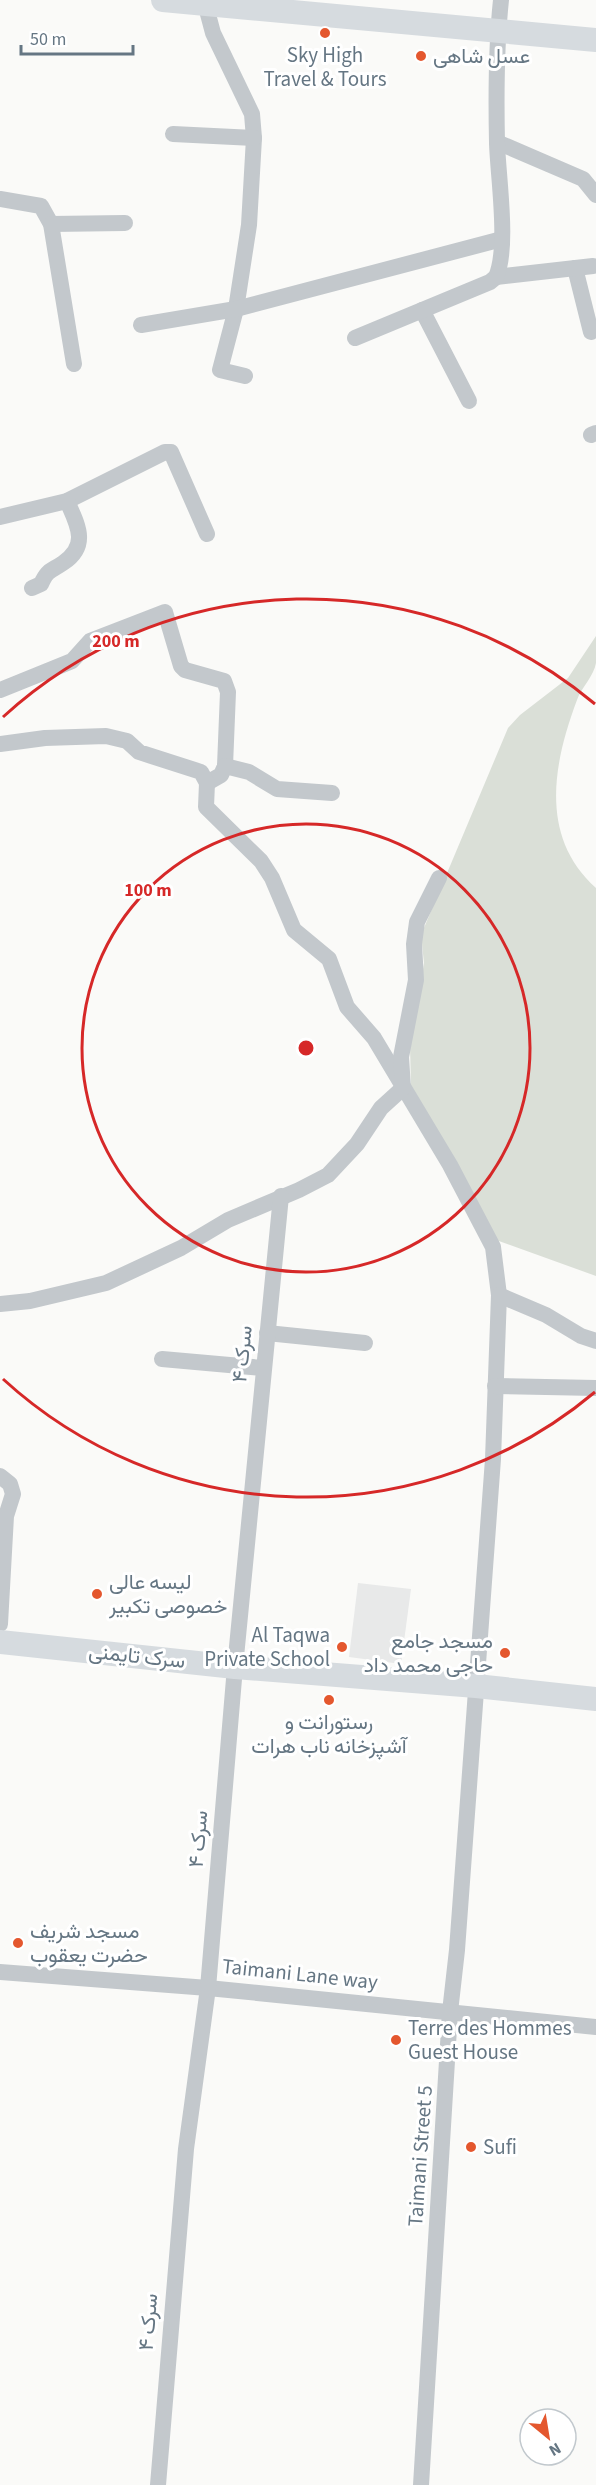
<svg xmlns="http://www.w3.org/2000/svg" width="596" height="2485" font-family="'Source Sans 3',Vazirmatn,sans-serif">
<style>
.built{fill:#e8e9e9}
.green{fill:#dadfd7}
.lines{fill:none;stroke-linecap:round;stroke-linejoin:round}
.minor{stroke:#c3c8cc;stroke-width:16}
.secondary{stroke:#d6dbdf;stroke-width:24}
.ring{fill:none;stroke:#d62828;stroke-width:3}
.poi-dot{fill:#e4572e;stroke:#fff;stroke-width:2}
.labels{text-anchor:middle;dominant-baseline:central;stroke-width:6;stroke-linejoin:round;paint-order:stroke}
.poi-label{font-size:21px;fill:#657683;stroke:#fff;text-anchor:start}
.street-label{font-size:21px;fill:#657683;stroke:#fff}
.centre{fill:#d62828;stroke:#fff;stroke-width:3}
.ring-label{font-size:18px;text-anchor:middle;font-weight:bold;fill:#d62828;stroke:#fff;stroke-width:6;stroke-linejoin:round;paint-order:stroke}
</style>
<rect width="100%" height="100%" fill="#fafaf8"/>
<!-- built -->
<polygon class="built" points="358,1583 411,1589 401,1664 349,1657"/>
<!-- green -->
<path class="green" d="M596 636C596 644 596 655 596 663 594 676 581 688 577 700 553 764 539 837 596 888V1276L496 1240 411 1086 410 1047 424 963 421 935 508 728 520 715 568 678Z"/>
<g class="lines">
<!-- minor -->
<g class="minor">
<polyline points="205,3 213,33 252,114 254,138 249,225 236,309 220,370 245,376"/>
<polyline points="173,134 254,138"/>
<polyline points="497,142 583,179 596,195"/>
<polyline points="0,199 41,206 51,224 74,364"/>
<polyline points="51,224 125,223"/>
<polyline points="575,268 591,332"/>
<polyline points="496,277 593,266"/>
<polyline points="422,310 469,401"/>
<polyline points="141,325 236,309 502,239"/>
<path d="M355 338 490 282 496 277C509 247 498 177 497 143 496 96 496 47 501 0"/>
<polyline points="591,435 596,433"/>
<polyline points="0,517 67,501 165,452 171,452 207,534"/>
<path d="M32 588 41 584C48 569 50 572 63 563 90 545 77 524 67 501"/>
<polyline points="0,690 72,661 90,641 165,612 181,666 185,670 224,681 228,692 225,766 221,775 207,783"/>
<polyline points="0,744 45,738 106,736 127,741 139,752 201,772 207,783 206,807 261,861 272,878 294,930 329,959 347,1007 374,1038 450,1165 493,1247 499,1295 493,1459 457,1950 450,2012 421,2485"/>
<polyline points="225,766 249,772 277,789 332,793"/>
<polyline points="499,1295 546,1315 581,1336 596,1341"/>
<polyline points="0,1304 30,1301 106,1283 181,1248 228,1220 299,1190 328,1175 357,1144 381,1108 403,1088 401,1057 416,980 414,944 417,922 439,878"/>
<polyline points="267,1333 365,1343"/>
<polyline points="162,1359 263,1368"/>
<polyline points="495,1386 596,1388"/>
<polyline points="0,1476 10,1484 13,1494 6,1516 0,1624"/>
<polyline points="0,1972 208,1988 596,2027"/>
<polyline points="158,2485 186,2149 208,1988 235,1667 281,1196"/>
</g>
<!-- secondary -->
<g class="secondary">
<polyline points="163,0 596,40"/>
<polyline points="0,1642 235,1667 476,1686 596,1699"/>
</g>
</g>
<!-- distance rings -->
<g class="ring">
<circle cx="306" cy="1048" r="224"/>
<path d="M595 1392A449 449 0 0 1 3 1379M3 717A449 449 0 0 1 595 704"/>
</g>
<!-- markers -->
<g class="poi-dot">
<circle cx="325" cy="33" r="6"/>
<circle cx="421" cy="56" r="6"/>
<circle cx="97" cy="1594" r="6"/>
<circle cx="342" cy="1647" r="6"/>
<circle cx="505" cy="1653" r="6"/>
<circle cx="329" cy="1700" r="6"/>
<circle cx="18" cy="1943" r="6"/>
<circle cx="396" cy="2040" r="6"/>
<circle cx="471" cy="2147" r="6"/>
</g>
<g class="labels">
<!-- poi labels -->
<g class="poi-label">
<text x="325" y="55" text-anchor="middle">Sky High<tspan x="325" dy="24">Travel &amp; Tours</tspan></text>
<text x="433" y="56">عسل شاهی</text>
<text x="109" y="1582">لیسه عالی<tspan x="109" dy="24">خصوصی تکبیر</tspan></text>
<text x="330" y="1635" text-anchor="end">Al Taqwa<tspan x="330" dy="24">Private School</tspan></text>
<text x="493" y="1641" text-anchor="end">مسجد جامع<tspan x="493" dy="24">حاجی محمد داد</tspan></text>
<text x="329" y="1722" text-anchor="middle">رستورانت و<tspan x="329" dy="24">آشپزخانه ناب هرات</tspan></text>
<text x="30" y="1931">مسجد شریف<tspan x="30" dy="24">حضرت یعقوب</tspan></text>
<text x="408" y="2028">Terre des Hommes<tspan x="408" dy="24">Guest House</tspan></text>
<text x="483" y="2147">Sufi</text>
</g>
<!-- street labels -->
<g class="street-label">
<text transform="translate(242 1354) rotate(-84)">سرک ۴</text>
<text transform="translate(137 1656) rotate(6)">سرک تایمنی</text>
<text transform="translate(198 1839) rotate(-85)">سرک ۴</text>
<text transform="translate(300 1974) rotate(6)">Taimani Lane way</text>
<text transform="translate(420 2156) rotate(-86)">Taimani Street 5</text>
<text transform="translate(148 2322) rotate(-85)">سرک ۴</text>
</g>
</g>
<circle cx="306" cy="1048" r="9" class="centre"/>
<g class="ring-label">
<text x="116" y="647">200 m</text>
<text x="148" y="896">100 m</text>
</g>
<!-- north arrow -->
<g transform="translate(548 2437) rotate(150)"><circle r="28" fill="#ffffff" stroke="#c1c8cd" stroke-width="1.5"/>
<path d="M0-4.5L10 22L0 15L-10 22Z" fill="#e4572e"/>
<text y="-9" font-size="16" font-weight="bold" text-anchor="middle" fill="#657683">N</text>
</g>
<!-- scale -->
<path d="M21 45v9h112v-9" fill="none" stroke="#657683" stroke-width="3"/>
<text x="30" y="45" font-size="18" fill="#657683" stroke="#ffffff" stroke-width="4.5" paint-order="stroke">50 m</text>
</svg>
